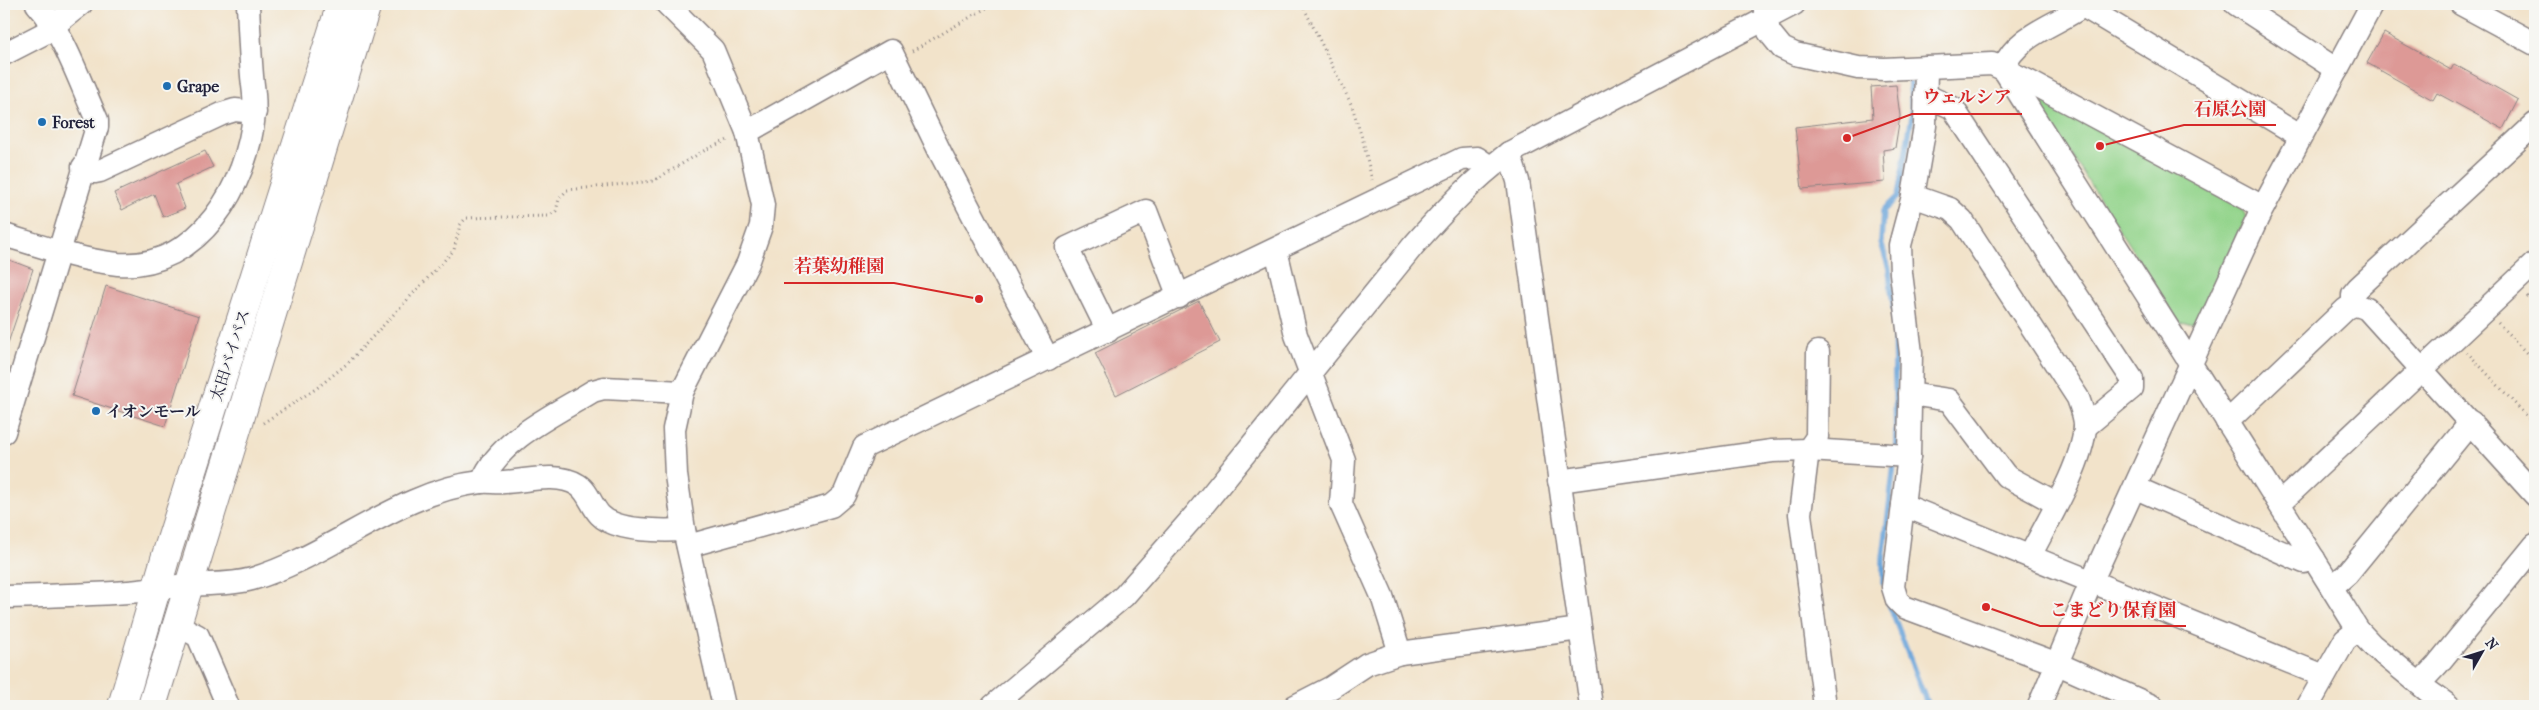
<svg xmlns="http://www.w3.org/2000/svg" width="2539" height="710" font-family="'IM FELL French Canon','Noto Serif JP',serif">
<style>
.green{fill:#93d48b;stroke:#5a7b63}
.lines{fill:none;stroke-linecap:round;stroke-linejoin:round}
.stream{stroke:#68a3d9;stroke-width:5.5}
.building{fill:#dd9996}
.minor-casing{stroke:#8a8282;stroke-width:25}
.highway-casing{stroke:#8a8282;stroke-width:30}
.path{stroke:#8a8282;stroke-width:3;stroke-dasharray:1 4;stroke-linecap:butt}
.minor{stroke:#fff;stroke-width:22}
.highway{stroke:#fff;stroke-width:28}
.poi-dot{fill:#1f6fb2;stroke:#f6f6f2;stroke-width:2}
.labels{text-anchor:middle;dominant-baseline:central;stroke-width:4;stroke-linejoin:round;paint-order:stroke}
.poi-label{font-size:16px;font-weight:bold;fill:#22223b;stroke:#f6f6f2;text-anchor:start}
.street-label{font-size:16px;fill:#22223b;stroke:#f6f6f2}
.leader{fill:none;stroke:#d62828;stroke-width:2}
.callout-dot{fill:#d62828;stroke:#f6f6f2;stroke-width:2}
.callout-label{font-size:18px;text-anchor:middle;font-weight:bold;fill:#d62828;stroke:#f6f6f2;stroke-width:4;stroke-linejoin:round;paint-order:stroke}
</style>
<rect width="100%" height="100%" fill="#f6f6f2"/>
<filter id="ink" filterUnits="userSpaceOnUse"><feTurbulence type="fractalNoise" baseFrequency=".02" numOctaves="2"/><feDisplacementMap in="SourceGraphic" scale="10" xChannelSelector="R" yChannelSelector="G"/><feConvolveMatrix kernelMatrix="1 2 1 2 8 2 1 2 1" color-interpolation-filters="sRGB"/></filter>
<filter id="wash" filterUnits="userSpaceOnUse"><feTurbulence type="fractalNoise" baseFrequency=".0096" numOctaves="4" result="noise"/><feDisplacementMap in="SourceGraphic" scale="20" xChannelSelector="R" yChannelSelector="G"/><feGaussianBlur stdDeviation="1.12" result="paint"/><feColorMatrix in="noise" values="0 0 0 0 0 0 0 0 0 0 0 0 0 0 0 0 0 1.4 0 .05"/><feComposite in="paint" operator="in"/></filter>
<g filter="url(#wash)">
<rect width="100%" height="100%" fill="#f2e3ca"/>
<!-- green -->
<polygon class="green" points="2027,86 2241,206 2246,217 2196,322 2179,323"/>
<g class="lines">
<!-- stream -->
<g class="stream">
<polyline points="1896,448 1894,314 1889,269 1881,242 1883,211 1898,196 1912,116 1910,84"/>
<polyline points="1883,583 1883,559 1894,464"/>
<polyline points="1889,604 1928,706"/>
</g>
</g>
<g id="blocks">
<!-- building -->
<g class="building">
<polygon points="2384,33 2451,70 2454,64 2518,100 2503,129 2437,93 2433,100 2367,63"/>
<polygon points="1896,85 1900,116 1895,148 1883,150 1885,182 1802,189 1795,127 1873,118 1871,87"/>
<polygon points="205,151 213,167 176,184 185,208 163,217 154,194 122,210 114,193"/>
<polygon points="4,258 33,269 6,349 4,348"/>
<polygon points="106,286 199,316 165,426 72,396"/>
<polygon points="1199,301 1220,342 1116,395 1095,353"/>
</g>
</g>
</g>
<g filter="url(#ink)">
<use href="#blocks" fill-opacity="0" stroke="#8a8282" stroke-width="1"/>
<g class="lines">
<defs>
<g id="minor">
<polyline points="667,4 713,50 747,132 763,205 761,226 748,263 682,392 674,429 676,475 684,530 724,706"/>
<polyline points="2236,4 2337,70"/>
<polyline points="2461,4 2535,44"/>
<polyline points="1764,5 1769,32 1782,48 1795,54 1858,68 1884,69 1992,64 2028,81 2263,207"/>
<polyline points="2083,6 2300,136"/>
<polyline points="4,54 43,34 81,4"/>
<polyline points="1926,67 1925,126 1913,196 1900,245 1901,273 1911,353 1909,456 1893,587 1897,600 1904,607 2058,664 2152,706"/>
<path d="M2003 68C2121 255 2241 441 2358 630L2372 645 2428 691 2449 706"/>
<path d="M2003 68C2018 33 2058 25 2086 4"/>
<polyline points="1925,95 1953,108 2132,379 2132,388 2085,427"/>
<polyline points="747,132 891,51 941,154 1048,359"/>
<polyline points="1509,153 1518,181 1591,706"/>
<polyline points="83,167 95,172 100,171 222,114 235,110 255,112"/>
<path d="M1913 196 1950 209 1962 220 2078 398C2081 407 2086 418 2085 428 2081 467 2048 520 2030 556"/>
<path d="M4 235C41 246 79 260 118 264 199 270 248 184 254 114 256 101 253 88 252 76 250 52 249 28 248 4"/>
<polyline points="1276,250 1296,335 1344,460 1341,504 1382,596 1400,653"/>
<polyline points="2353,305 2353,294 2358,288 2535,124"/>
<polyline points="1108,331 1067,248 1146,211 1179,297"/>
<polyline points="1818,352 1817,437 1808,450 1800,514 1825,706"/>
<polyline points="1910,394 1949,400 2006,476 2056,503"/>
<path d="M2227 422 2346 309C2354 304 2358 305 2367 309L2535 495"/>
<path d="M4 432 97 127V120C80 83 64 33 37 4"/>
<polyline points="1559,481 1772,451 1808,450 1909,456"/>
<path d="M482 482C499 439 556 414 593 391L604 388 682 392"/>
<polyline points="2136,488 2304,562 2314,559"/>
<polyline points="2280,503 2535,263"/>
<polyline points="1903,505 2324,676"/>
<polyline points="688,546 831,506 844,495 864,447 1462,159 1477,158 1490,167"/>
<polyline points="2332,587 2347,574 2471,422"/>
<path d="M4 597C45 596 87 595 128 592 149 591 168 586 188 585 210 583 231 585 252 579 330 556 399 491 481 482 488 481 496 483 504 482 526 481 558 472 578 485 588 491 592 507 600 515 616 532 663 531 684 530"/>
<polyline points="177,625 198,636 228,706"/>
<polyline points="2420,683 2437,665 2535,545"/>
<path d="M993 706 1124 596 1196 514 1413 246C1443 212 1473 180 1509 153L1794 4"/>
<polyline points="1295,706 1332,687 1367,664 1400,653 1580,629"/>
<polyline points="2039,706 2092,580 2258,217 2372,4"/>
<polyline points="2308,706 2345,640 2358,630"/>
</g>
<g id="highway">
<polyline points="122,706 165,559 341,4"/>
<polyline points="152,706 367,4"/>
</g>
</defs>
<!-- minor casing -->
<use href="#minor" class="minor-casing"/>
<!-- highway casing -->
<use href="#highway" class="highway-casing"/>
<!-- path -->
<g class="path">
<polyline points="1302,4 1352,106 1363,141 1372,180"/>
<polyline points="912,51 993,4"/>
<polyline points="2527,296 2535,305"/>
<polyline points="2498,323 2535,362"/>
<polyline points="2467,352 2535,425"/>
<polyline points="263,423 317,388 348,363 454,250 460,225 466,218 548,216 556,211 559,199 567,190 653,181 707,149 730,139"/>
</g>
<!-- minor -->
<use href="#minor" class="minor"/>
<!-- highway -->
<use href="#highway" class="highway"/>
</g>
</g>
<!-- markers -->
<g class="poi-dot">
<circle cx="167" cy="86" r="5"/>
<circle cx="42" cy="122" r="5"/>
<circle cx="96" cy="411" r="5"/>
</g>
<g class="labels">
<!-- poi labels -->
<g class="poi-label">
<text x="177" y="86">Grape</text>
<text x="52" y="122">Forest</text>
<text x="106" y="411">イオンモール</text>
</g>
<!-- street labels -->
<g class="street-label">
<text transform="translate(230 355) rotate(-72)">太田バイパス</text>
</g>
</g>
<!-- callouts -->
<path class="leader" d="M1847 138L1912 114H2022M2100 146L2184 125H2276M979 299L894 283H784M1986 607L2040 626H2186"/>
<g class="callout-dot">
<circle cx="1847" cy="138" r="5"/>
<circle cx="2100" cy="146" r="5"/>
<circle cx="979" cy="299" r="5"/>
<circle cx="1986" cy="607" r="5"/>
</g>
<g class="callout-label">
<text x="1967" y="103">ウェルシア</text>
<text x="2230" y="115">石原公園</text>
<text x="839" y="272">若葉幼稚園</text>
<text x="2113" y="616">こまどり保育園</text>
</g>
<!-- margin -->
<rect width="2539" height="710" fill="none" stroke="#f6f6f2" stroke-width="20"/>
<!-- north arrow -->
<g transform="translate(2482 652) rotate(51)" stroke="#f6f6f2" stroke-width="4" paint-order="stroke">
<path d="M0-4L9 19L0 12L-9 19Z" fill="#22223b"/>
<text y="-8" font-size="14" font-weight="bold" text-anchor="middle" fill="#22223b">N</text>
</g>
</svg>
